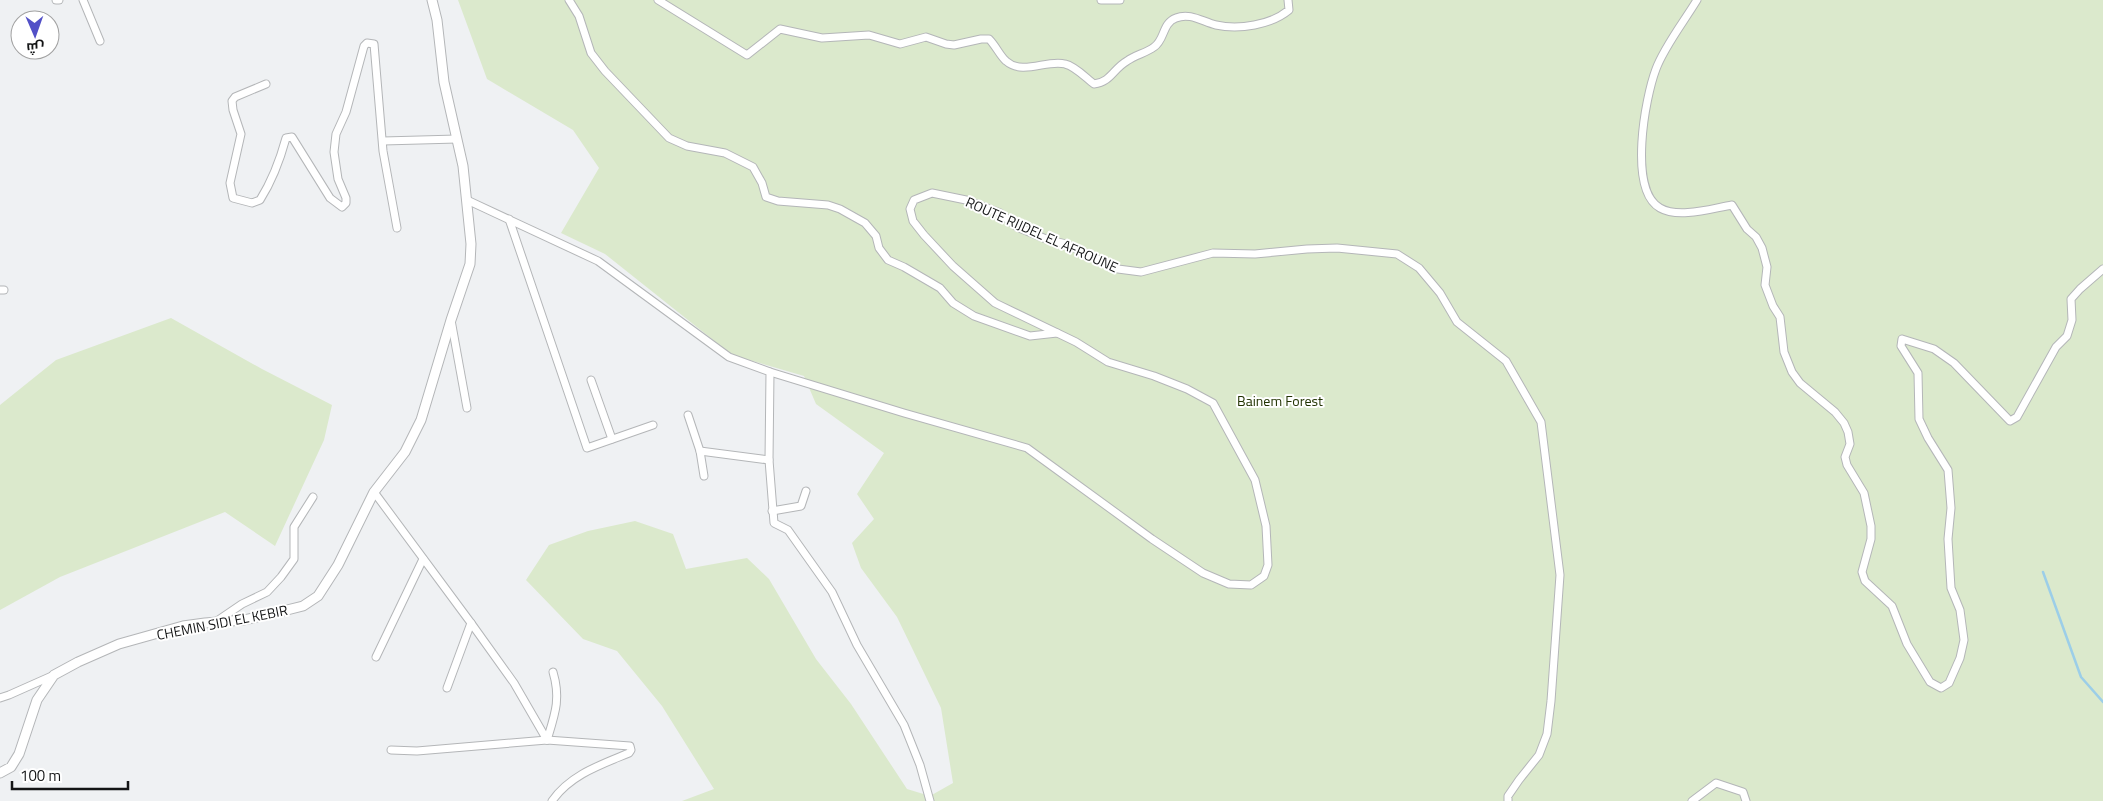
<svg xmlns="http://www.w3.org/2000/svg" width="2103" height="801" font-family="'Titillium Web',Cairo,sans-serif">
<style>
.green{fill:#dbe9cc}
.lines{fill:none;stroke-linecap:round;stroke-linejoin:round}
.stream{stroke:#9ccee8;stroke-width:2.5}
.minor-casing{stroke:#b4b6b8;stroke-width:9}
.tertiary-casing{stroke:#b4b6b8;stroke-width:11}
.minor{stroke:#fff;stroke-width:7}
.tertiary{stroke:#fff;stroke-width:9}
.labels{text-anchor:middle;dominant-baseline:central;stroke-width:4;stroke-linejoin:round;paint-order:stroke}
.street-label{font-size:14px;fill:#131415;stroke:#fff}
.park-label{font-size:14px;fill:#213201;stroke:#fff}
</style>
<rect width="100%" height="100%" fill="#eff1f3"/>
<!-- green -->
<g class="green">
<polygon points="458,0 2103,0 2103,801 682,801 714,789 662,706 617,651 583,639 526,580 549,545 588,531 635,521 673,534 686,569 747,558 769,579 816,659 851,704 907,789 930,796 953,783 941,708 897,617 861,568 852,543 874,519 857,494 884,453 816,404 804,376 732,355 605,254 561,233 599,168 573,130 487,79"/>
<polygon points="171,318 262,369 332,405 324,440 275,546 225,512 60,577 0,610 0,405 56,360"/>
</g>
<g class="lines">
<!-- stream -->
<polyline class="stream" points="2043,572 2081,677 2103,702"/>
<defs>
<g id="minor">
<polyline points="56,0 59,0"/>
<polyline points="83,0 100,41"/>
<polyline points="569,0 579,16 591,53 605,71 669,138 687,146 725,153 753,167 762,183 766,197 778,201 828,205 840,209 865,223 876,236 879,248 888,260 904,267 940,288 953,303 974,316 1030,336 1057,333"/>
<path d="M658 0 747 55 780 29 822 38 869 35 900 44 926 37 946 44 954 45 981 39H989C996 46 1000 56 1006 61 1023 76 1047 59 1065 64 1075 66 1086 78 1094 84 1111 82 1113 69 1127 61 1135 55 1146 53 1154 47 1165 40 1162 23 1176 18 1190 12 1203 22 1216 25 1239 30 1271 25 1289 10L1288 0"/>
<polyline points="1101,0 1120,0"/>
<path d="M1697 0C1685 20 1664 47 1656 69 1645 98 1628 190 1660 208 1679 219 1713 208 1732 205L1747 229 1756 237 1762 248 1767 267 1765 285 1773 306 1780 317 1784 352 1792 372 1800 383 1835 412 1844 423 1848 432 1850 444 1845 457 1847 465 1864 493 1871 526V539L1862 572 1865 581 1892 606 1907 644 1930 682 1941 688 1949 683 1960 658 1964 640 1960 610 1951 588 1948 539 1951 508 1948 470 1928 438 1919 419 1918 373 1901 346 1902 339 1934 349 1954 363 2010 421 2017 417 2056 347 2067 336 2072 320 2071 299 2080 289 2103 269"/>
<path d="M266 84 235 97 232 101 233 110 241 134 230 183 233 198 252 203 260 200C272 181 280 160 286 138L292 137 330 198 342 207 346 203V198L338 179 334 152 336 134 346 112 364 46 367 43 374 44 383 151 397 228"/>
<polyline points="383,141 457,139"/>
<polyline points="467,200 598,261 729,357 770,372 769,460 774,523 788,530 832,592 857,645 904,725 920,765 930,801"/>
<polyline points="509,219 587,448 653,425"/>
<polyline points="0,290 4,290"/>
<polyline points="451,320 467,408"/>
<polyline points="770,372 904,413 1027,448 1152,539 1203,573 1229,584 1251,585 1264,576 1268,565 1266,526 1255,480 1213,403 1187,389 1154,376 1108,362 1076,342 995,303 953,266 924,235 913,221 910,209 914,200 932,193 966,200 1000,213 1017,227 1046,239 1066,244 1118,269 1141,272 1213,253 1255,254 1307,249 1337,248 1397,254 1419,268 1440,293 1457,322 1506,361 1541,422 1560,575 1551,701 1547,734 1539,755 1519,780 1508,796 1508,801"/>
<polyline points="591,380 612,439"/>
<polyline points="688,415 700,451 704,476"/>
<polyline points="700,451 769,460"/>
<polyline points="374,492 471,623 514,683 547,740"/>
<polyline points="772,511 801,506 806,491"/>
<polyline points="217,621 242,604 267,592 281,577 294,559 294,527 313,497"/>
<polyline points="376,657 423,559"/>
<polyline points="447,688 471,623"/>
<polyline points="0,698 9,695 54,675"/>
<path d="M547 740C555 714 561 699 553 672"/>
<path d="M391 750 417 751 547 740 630 746 631 750 629 753C600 765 570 775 552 801"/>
<polyline points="1692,801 1716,783 1743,792 1746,801"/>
</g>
<polyline id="tertiary" points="0,773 11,767 19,754 37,700 54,675 78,662 119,644 183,626 205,623 244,620 279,612 303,606 318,596 338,565 374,492 405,452 421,420 451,320 470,264 471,244 463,166 444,82 437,20 432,0"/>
</defs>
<!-- minor casing -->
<use href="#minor" class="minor-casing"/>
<!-- tertiary casing -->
<use href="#tertiary" class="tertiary-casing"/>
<!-- minor -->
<use href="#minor" class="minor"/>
<!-- tertiary -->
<use href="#tertiary" class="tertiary"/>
</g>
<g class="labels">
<!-- street labels -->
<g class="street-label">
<text transform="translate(1042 234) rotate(24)">ROUTE RIJDEL EL AFROUNE</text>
<text transform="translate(222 622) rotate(-11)">CHEMIN SIDI EL KEBIR</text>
</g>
<!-- park labels -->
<g class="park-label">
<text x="1280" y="400">Bainem Forest</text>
</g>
</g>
<!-- north arrow -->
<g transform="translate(35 35) rotate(178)"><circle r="24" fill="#ffffff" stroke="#a1a1a1"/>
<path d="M0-4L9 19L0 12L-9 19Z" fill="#5250c7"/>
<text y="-8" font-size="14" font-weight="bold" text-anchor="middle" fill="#131415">ش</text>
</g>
<!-- scale -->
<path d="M12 781v8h116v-8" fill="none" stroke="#131415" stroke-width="2.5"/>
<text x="20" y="781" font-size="15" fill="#131415" stroke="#ffffff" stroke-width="4" paint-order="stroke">100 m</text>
</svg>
